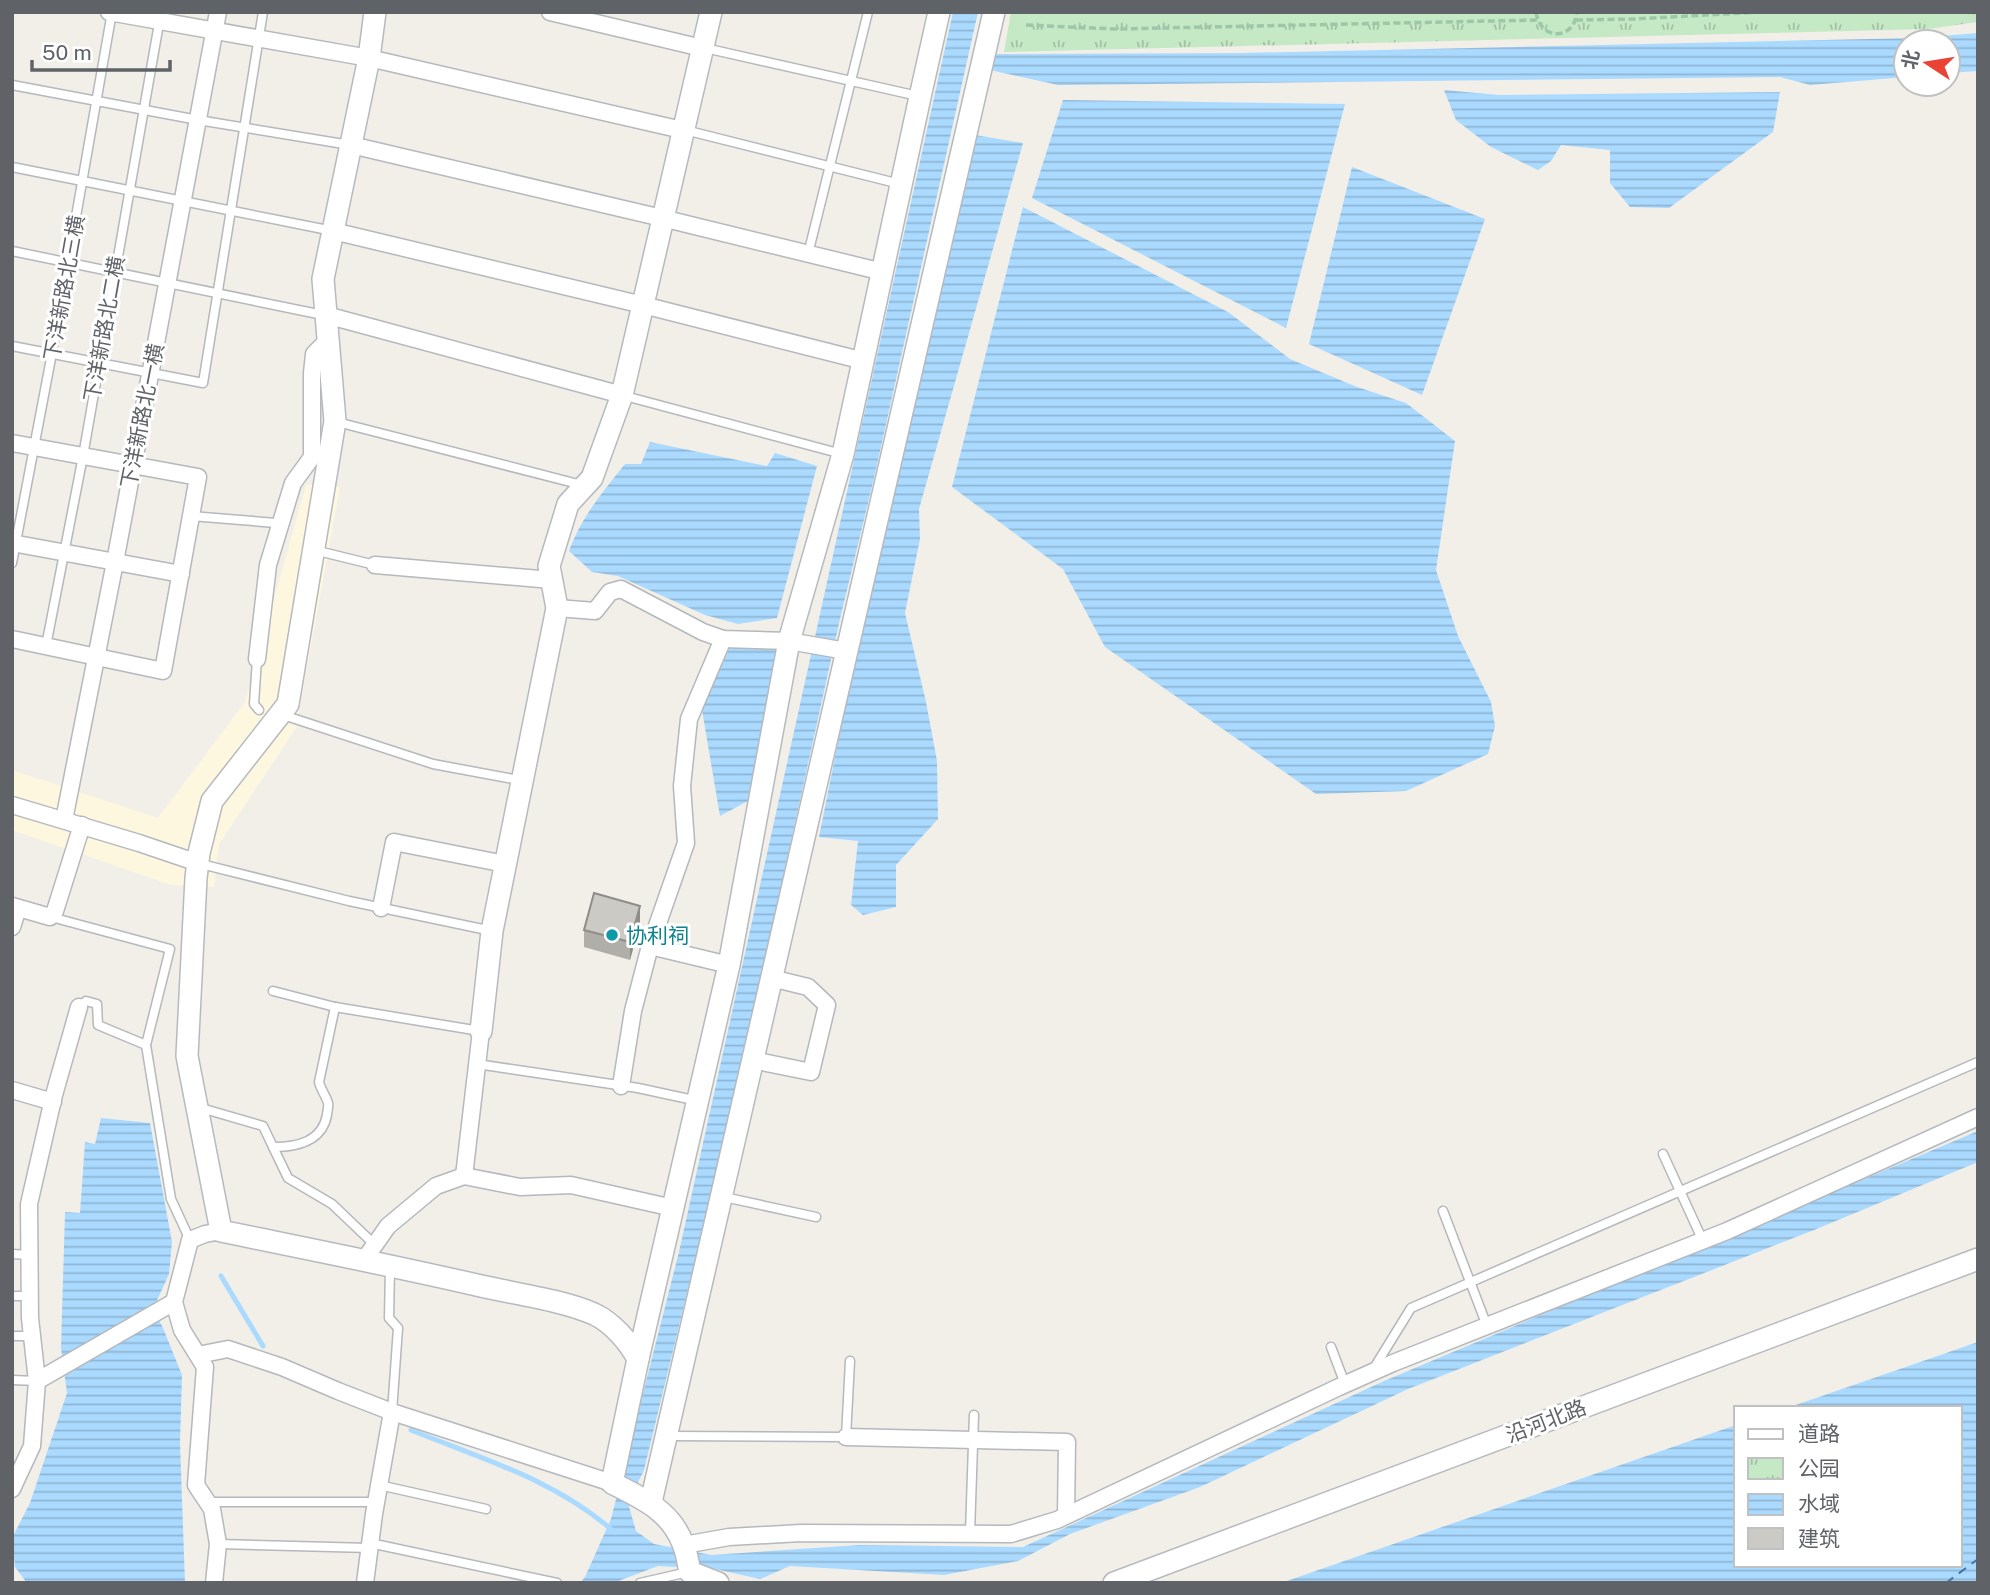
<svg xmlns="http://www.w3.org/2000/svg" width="1990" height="1595" font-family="'Public Sans','Noto Sans SC',sans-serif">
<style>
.commercial{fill:#fef7e0}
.park{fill:url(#park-tufts)}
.water{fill:url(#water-rules)}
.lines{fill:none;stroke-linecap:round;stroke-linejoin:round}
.stream{stroke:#aadaff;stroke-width:5}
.ferry{stroke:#4174aa;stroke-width:2;stroke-dasharray:9 7;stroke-linecap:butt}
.lane-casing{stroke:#b5b8bc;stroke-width:11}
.street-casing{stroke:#b5b8bc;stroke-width:19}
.secondary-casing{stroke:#b6babf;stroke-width:24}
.path{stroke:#9cc7a9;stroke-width:3.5;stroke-dasharray:7 3.5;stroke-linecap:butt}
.lane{stroke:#fff;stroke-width:8}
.street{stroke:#fff;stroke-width:16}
.secondary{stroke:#fff;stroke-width:21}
.wall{fill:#afaea9}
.shaded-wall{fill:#8f8d8a}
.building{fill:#cccac5;stroke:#8f8d8a;stroke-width:2}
.culture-dot{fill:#0f9aa8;stroke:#fff;stroke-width:2.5}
.labels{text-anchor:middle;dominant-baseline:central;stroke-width:6;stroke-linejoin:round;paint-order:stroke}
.street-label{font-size:21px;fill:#5f6368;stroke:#fff}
.culture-label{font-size:21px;fill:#0d838f;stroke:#fff;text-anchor:start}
</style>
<defs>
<pattern id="park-tufts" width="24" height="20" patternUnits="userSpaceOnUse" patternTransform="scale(1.75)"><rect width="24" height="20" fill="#c5e8c5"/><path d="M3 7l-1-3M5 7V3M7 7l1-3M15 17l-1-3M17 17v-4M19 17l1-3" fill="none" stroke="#a3c0a4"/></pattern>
<pattern id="water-rules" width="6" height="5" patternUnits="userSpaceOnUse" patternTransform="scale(1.75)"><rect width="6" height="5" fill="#aadaff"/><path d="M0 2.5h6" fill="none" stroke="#8eb4d2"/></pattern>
</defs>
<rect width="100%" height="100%" fill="#f1efe8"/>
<!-- commercial -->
<polygon class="commercial" points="306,485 340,487 296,728 219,844 214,887 171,885 12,830 12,770 158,818 245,702"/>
<!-- park -->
<polygon class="park" points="1011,12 1978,12 1978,22 1928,29 1004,52"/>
<!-- water -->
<g class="water">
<polygon points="953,12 978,12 874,478 840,619 734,1099 644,1470 628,1503 636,1531 654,1544 711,1555 860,1545 1023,1547 1384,1381 1978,1131 1978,1162 1814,1230 1408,1389 1200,1487 1070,1534 1018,1561 944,1575 790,1566 760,1579 715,1569 658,1566 613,1583 580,1583 585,1577 611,1519 679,1252"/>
<polygon points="1978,33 1978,71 1948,73 1948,42 1906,42 1906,77 1810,85 1780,77 1058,85 990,70 997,54 1242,53 1916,38"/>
<polygon points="1444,90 1499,95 1780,92 1773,132 1669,208 1630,207 1610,183 1610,150 1561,145 1551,161 1538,170 1491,147 1456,120"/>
<polygon points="1063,100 1345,104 1286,328 1032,198"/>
<polygon points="975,135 1023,143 919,509 920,539 905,613 926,702 937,761 938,819 896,865 896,907 863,915 851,905 858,841 819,837 870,583"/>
<polygon points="1352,167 1485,219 1422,395 1309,344"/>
<polygon points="1023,207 1228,312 1290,359 1357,387 1406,403 1455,441 1436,570 1458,636 1491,702 1495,726 1488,754 1406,791 1316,794 1105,647 1063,569 952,487"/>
<path d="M650 442 767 466 775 453 817 466 777 618 738 624 705 615 618 576 592 572 569 551C582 516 602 493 625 464H641Z"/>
<polygon points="730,647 776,647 783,652 757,796 720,816 702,710"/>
<polygon points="101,1118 150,1123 172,1242 169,1274 153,1309 163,1328 182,1375 180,1443 185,1583 27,1583 15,1567 12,1538 30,1503 67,1393 61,1348 65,1212 80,1213 85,1142 95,1144"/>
<polygon points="1978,1342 1978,1583 1281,1583 1736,1425 1736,1565 1960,1565 1960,1408 1787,1408"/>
</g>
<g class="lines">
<!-- stream -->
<g class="stream">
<polyline points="221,1276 263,1346"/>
<path d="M411 1430C480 1458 556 1480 613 1531"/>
</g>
<!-- ferry -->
<polyline class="ferry" points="1946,1583 1978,1559"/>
<defs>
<g id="lane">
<polyline points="705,48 918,96"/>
<polyline points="12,85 198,120 350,145"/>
<polyline points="685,130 900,184"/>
<polyline points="12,167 333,231"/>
<polyline points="12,251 323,315"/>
<polyline points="808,254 868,12"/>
<polyline points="12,346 203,383 263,12"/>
<polyline points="625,396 842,454"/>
<polyline points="337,422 582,485"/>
<polyline points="191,516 276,523"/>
<polyline points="314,550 375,565"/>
<polyline points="12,563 52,353 112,12"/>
<polyline points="46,646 83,456 161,12"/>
<polyline points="257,659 254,704 259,710"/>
<polyline points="283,715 433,764 519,780"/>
<polyline points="201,864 349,901 492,931"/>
<polyline points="51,917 170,949 146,1045 171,1199 190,1240"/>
<polyline points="273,991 335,1007 480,1031"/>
<polyline points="79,1007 86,1001 97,1004 98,1025 146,1045"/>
<path d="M335 1007 319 1082C321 1090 326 1096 328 1103 329 1107 327 1111 327 1115 322 1142 297 1147 273 1147L288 1178 332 1204 375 1245"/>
<polyline points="477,1064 638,1088 698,1101"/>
<polyline points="201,1108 263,1126 273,1147"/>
<polyline points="1663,1154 1703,1241"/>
<polyline points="724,1197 816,1217"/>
<polyline points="1443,1211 1487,1326"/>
<polyline points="12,1254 29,1255"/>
<polyline points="390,1268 389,1318 398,1328 392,1412"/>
<polyline points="12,1296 30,1296"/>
<polyline points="12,1336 32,1336"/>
<polyline points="1331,1347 1345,1384"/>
<polyline points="1374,1368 1411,1308 1978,1062"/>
<polyline points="12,1380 37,1381"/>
<polyline points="667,1436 846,1437 850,1361"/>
<polyline points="379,1485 486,1509"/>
<polyline points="208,1502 376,1502"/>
<polyline points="970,1533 974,1415"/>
<polyline points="370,1543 557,1583"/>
<polyline points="218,1544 370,1548"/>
<polyline points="640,1583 688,1572"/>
</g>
<g id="street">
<polyline points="109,12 369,58 682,130"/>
<polyline points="550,12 702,48"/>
<polyline points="351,145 662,218 883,272"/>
<polyline points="333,231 643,305 864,361"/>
<polyline points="326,315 622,395"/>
<polyline points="12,443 198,477 163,671 12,639"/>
<polyline points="12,543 181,574"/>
<polyline points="375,565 552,580"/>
<polyline points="557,608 595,611 610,592 621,589 703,632 723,639 789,641 846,651"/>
<polyline points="257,659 268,565 293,483 312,457 312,373 314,354 328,340"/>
<polyline points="12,805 139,843 198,863"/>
<polyline points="64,820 115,562 218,12"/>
<polyline points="12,906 50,917 55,911 82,825"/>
<polyline points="381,908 394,842 505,864"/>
<polyline points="12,927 18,908"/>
<polyline points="650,946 729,965"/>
<polyline points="752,1060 811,1072 827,1005 808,987 771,978"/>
<polyline points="621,1086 633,1011 650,946 686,843 682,786 689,719 723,639"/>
<polyline points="12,1090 53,1102"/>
<polyline points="464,1176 520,1187 571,1185 673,1208"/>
<polyline points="364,1260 388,1226 436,1186 464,1176 481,1031"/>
<polyline points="198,1355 228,1349 282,1367 338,1391 392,1412 612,1483"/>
<polyline points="37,1381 174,1302"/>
<polyline points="846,1437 1067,1442 1066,1515"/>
<polyline points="12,1489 32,1446 37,1381 30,1318 29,1204 54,1095 79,1007"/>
<polyline points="684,1545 729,1537 801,1533 1011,1534 1057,1520 1339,1387 1393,1363 1727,1231 1978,1117"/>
<polyline points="214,1583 218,1544 212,1509 196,1485 205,1367 182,1330 174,1302 190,1240 205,1234 221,1231"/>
<polyline points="365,1583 374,1514 392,1412"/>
</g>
<g id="secondary">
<path d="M375 12 369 58 323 279 335 421 288 704 212 801 199 853 196 878 187 1056 221 1231C308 1249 395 1266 481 1286 516 1294 562 1300 594 1314 613 1323 629 1342 638 1359L612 1483C642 1498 671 1511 683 1544 687 1553 688 1563 690 1572L718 1583"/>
<polyline points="481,1031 492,931 557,608 549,566 568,504 592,478 622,395 711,12"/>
<polyline points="638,1359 729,965 789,641 843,454 920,97 939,12"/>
<polyline points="651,1502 994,12"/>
<polyline points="1114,1583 1978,1259"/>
</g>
</defs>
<!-- lane casing -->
<use href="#lane" class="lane-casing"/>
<!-- street casing -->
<use href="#street" class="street-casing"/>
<!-- secondary casing -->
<use href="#secondary" class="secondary-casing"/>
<!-- path -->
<g class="path">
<path d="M1536 12C1540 41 1574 41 1577 12"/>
<polyline points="1968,12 1978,13"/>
<polyline points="1576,20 1634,19 1760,12"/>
<polyline points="1026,25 1115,29 1537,20"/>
</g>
<!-- lane -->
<use href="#lane" class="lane"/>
<!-- street -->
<use href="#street" class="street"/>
<!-- secondary -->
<use href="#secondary" class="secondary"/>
</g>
<!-- wall -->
<polygon class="wall" points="640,923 630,960 584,947 584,930"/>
<!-- shaded-wall -->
<polygon class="shaded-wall" points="640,906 640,923 630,960 630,942"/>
<!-- building -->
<polygon class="building" points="594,893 640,906 630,942 584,930"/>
<!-- markers -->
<circle class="culture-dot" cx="612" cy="935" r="7"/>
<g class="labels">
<!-- street labels -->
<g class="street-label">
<text transform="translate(64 288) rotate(-80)">下洋新路北三横</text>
<text transform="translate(104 329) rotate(-80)">下洋新路北二横</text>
<text transform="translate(142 416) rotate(-79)">下洋新路北一横</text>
<text transform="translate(1546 1421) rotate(-21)">沿河北路</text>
</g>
<!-- culture labels -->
<g class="culture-label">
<text x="626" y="935">协利祠</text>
</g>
</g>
<!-- border -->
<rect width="1990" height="1595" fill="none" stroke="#5f6368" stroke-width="28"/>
<!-- legend -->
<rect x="1734" y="1406" width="228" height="161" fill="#ffffff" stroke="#bfc1c3" stroke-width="2"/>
<rect x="1748" y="1429" width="35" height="10" fill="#ffffff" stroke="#bfc1c3" stroke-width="2"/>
<text x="1798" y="1441" font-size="21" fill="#5f6368">道路</text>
<rect x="1748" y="1458" width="35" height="21" fill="url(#park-tufts)" stroke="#bfc1c3" stroke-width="2"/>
<text x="1798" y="1476" font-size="21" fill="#5f6368">公园</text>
<rect x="1748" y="1494" width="35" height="21" fill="url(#water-rules)" stroke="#bfc1c3" stroke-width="2"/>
<text x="1798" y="1511" font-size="21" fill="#5f6368">水域</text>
<rect x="1748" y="1528" width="35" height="21" fill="#cccac5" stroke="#bfc1c3" stroke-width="2"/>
<text x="1798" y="1546" font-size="21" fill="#5f6368">建筑</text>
<!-- north arrow -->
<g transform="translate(1927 63) rotate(282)"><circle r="33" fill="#ffffff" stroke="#bfc1c3" stroke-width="2"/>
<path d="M0-5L12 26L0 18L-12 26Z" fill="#ea4335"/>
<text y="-10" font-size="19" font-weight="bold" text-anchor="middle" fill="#5f6368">北</text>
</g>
<!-- scale -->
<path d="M32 60v10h138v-10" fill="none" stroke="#5f6368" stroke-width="3.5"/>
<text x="42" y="60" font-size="21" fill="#5f6368" stroke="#ffffff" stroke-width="5" paint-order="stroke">50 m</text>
</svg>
